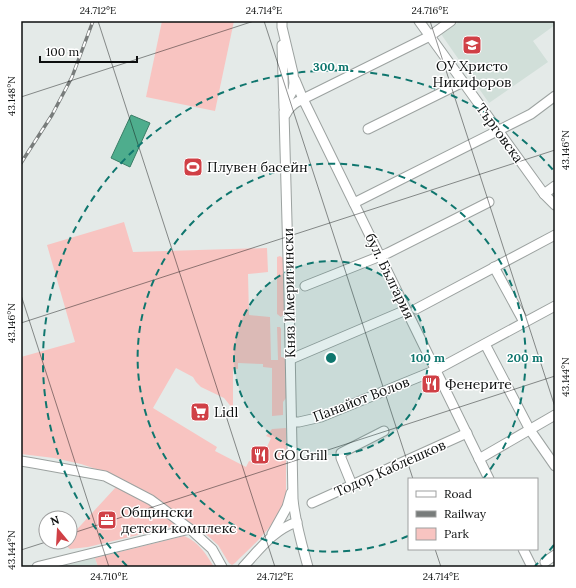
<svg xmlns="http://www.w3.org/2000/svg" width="576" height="588" font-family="Lora,serif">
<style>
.built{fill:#d1dfd9}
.green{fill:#f8c4c1}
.water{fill:#4ead8d;stroke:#3a7e67}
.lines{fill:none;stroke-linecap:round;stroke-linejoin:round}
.minor-casing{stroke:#9ca2a0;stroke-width:11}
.minor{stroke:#fff;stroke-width:9}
.rail-casing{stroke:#787c7b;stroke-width:3.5}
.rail{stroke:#fff;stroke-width:2;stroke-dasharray:6;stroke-linecap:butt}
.ticks{fill:none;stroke:#0d0f0f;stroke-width:1;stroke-opacity:0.45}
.ring{fill:none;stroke:#0f766e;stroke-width:2;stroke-dasharray:7 5}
.labels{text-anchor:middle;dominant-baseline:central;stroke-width:3;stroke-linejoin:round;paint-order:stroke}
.poi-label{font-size:14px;fill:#0d0f0f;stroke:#fff;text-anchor:start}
.street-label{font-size:14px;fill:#0d0f0f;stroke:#fff}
.centre{fill:#0f766e;stroke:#fff;stroke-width:2}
.ring-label{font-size:12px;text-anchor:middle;font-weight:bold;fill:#0f766e;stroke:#fff;stroke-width:3;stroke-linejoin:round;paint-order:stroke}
.neatline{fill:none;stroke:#0d0f0f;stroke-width:1.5}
.ticks-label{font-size:10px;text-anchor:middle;fill:#0d0f0f}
</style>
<rect width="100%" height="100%" fill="#e4eae8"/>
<!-- built -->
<g class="built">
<polygon points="460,21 555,21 555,25 533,41 548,62 489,103 441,34"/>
<polygon points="95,558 98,567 60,567"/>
</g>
<!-- green -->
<g class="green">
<polygon points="162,21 234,21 215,111 146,97"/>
<path d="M124 222 133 252 267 248 268 272 248 274 249 315 270 317 271 360H278L277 327H280L281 329V357L285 358 286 398 283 402V415L272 416V368L263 367V364L238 363V369H233V409L224 398 201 387 196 382 193 377 176 368 153 408 217 447 215 451 246 467 249 461 259 465 271 438 266 436 272 429 286 428V492C283 520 254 544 235 563L232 565 229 563 218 545 201 530 156 499 129 483 105 472 81 464 54 458 21 454V357L75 342 47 245Z"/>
<polygon points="280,256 283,258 284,314 281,317 277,314 277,257"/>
<polygon points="116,487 147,503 173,521 175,525 171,527 88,547 70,549 64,544 66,542 70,542 70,537"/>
<path d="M184 536C199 542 206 554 214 567H98L95 558Z"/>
</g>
<!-- water -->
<polygon class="water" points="131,115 150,123 130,167 111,158"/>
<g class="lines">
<defs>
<g id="minor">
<path d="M282 21V27L293 73 294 83 293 90 287 101 284 112 289 295 293 499C295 522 302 545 308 567"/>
<polyline points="419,21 544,194 555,205"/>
<polyline points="282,45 284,108"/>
<polyline points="295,80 303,99 489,479"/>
<path d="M286 114C289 108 292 105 297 102L430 36 451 21"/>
<polyline points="368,129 463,82"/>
<polyline points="544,194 555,186"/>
<polyline points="354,203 531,114 555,96"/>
<polyline points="494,267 524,322"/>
<polyline points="305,286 388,253 489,202"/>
<polyline points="416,309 555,235"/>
<polyline points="485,344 530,430 555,466"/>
<polyline points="291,359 406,310"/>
<polyline points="292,422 299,422 321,417 436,370 555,306"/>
<polyline points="479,459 555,415"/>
<polyline points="21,461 33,463 105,476 151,500 190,529 212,549 222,567"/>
<polyline points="352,485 341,458 341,453 384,431"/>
<polyline points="312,503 467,433"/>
<polyline points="272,534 287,507 291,493"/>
<polyline points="523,549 532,567"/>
<polyline points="545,562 555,555"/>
<polyline points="37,567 40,566 190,529"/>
<path d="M243 567C260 549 273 530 297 522"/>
</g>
</defs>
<!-- minor casing -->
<use href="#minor" class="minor-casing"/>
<!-- minor -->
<use href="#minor" class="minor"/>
<defs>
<polyline id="rail" points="21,163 52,115 72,77 93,21"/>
</defs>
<!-- rail casing -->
<use href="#rail" class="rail-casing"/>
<!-- rail -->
<use href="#rail" class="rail"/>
</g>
<!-- ticks -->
<path class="ticks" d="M98 21 275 567M264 21 413 479M430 21 555 407M21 97 254 21M21 295 109 567M21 323 555 150M70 534 555 376M435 549 441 567M21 550 46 542"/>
<!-- distance rings -->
<circle cx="331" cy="358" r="97" fill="#0f766e" fill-opacity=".12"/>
<g class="ring">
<circle cx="331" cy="358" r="97"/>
<path d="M408 536A194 194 0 1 1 483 479"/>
<path d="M554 545A291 291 0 0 1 535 566M127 566A291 291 0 1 1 554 171"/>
</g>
<!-- icons -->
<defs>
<symbol id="school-square" viewBox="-11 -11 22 22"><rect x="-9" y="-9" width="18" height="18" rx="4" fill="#d04046" stroke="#fff"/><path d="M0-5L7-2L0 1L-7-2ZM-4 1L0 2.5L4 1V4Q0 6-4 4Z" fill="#fff"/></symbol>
<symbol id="stadium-square" viewBox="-11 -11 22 22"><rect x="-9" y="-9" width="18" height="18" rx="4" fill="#d04046" stroke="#fff"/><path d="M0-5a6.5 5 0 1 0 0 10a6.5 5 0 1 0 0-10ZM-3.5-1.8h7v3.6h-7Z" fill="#fff"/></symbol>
<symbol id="restaurant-square" viewBox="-11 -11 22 22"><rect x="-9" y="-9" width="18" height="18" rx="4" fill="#d04046" stroke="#fff"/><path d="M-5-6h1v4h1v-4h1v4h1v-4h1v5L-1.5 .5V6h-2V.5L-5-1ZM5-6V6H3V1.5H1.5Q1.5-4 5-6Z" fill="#fff"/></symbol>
<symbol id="supermarket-square" viewBox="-11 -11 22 22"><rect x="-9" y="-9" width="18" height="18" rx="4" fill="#d04046" stroke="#fff"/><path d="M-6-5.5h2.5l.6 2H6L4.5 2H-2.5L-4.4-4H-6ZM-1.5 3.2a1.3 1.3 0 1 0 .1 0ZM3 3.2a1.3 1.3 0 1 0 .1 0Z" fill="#fff"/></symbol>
<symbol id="office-square" viewBox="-11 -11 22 22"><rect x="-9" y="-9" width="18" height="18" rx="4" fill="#d04046" stroke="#fff"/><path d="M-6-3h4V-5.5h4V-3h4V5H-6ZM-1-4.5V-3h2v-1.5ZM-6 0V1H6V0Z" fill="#fff"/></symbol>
</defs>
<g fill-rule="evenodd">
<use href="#school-square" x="461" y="34" width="22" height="22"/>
<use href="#stadium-square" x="182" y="156" width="22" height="22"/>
<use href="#restaurant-square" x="420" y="373" width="22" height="22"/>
<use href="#supermarket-square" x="189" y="401" width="22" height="22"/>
<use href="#restaurant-square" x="249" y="444" width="22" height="22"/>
<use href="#office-square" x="96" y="509" width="22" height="22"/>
</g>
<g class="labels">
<!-- poi labels -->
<g class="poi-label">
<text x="472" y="66" text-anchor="middle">ОУ Христо<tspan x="472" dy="16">Никифоров</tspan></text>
<text x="207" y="167">Плувен басейн</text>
<text x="445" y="384">Фенерите</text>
<text x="214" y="412">Lidl</text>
<text x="274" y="455">GO Grill</text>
<text x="121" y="512">Общински<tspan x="121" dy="16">детски комплекс</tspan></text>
</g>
<!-- street labels -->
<g class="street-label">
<text transform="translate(500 133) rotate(54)">Търговска</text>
<text transform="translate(390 276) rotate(64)">бул. България</text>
<text transform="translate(289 293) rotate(-91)">Княз Имеритински</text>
<text transform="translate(361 399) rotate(-21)">Панайот Волов</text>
<text transform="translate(390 468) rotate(-24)">Тодор Каблешков</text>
</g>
</g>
<circle cx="331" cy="358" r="6" class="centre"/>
<g class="ring-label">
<text x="331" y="71">300 m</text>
<text x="428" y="362">100 m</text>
<text x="525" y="362">200 m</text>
</g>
<!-- border -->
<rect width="576" height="588" fill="none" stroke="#ffffff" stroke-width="44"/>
<!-- legend -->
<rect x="408" y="478" width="130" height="72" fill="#ffffff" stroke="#9e9f9f"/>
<rect x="416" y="491" width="20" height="6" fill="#ffffff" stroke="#9e9f9f"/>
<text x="444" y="498" font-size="12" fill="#0d0f0f">Road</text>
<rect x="416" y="511" width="20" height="6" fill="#787c7b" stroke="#9e9f9f"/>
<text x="444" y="518" font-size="12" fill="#0d0f0f">Railway</text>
<rect x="416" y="528" width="20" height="12" fill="#f8c4c1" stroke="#9e9f9f"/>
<text x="444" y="538" font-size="12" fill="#0d0f0f">Park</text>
<!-- north arrow -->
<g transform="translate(58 530) rotate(342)"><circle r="19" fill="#ffffff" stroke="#9e9f9f"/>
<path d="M0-3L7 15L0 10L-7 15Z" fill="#d04046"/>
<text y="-6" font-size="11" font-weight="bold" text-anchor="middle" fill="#0d0f0f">N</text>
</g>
<!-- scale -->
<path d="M40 56v6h97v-6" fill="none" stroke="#0d0f0f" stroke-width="2"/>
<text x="46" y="56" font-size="12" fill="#0d0f0f" stroke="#ffffff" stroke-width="3" paint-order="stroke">100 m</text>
<rect x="22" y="22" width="532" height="544" class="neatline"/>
<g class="ticks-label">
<text x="98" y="14">24.712°E</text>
<text x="264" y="14">24.714°E</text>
<text x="430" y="14">24.716°E</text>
<text transform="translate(11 96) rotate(-90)" y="4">43.148°N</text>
<text transform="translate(565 150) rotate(-90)" y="4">43.146°N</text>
<text transform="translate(11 323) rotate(-90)" y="4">43.146°N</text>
<text transform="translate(565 377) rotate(-90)" y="4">43.144°N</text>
<text transform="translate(11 550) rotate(-90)" y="4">43.144°N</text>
<text x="109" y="580">24.710°E</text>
<text x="275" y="580">24.712°E</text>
<text x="441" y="580">24.714°E</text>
</g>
</svg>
